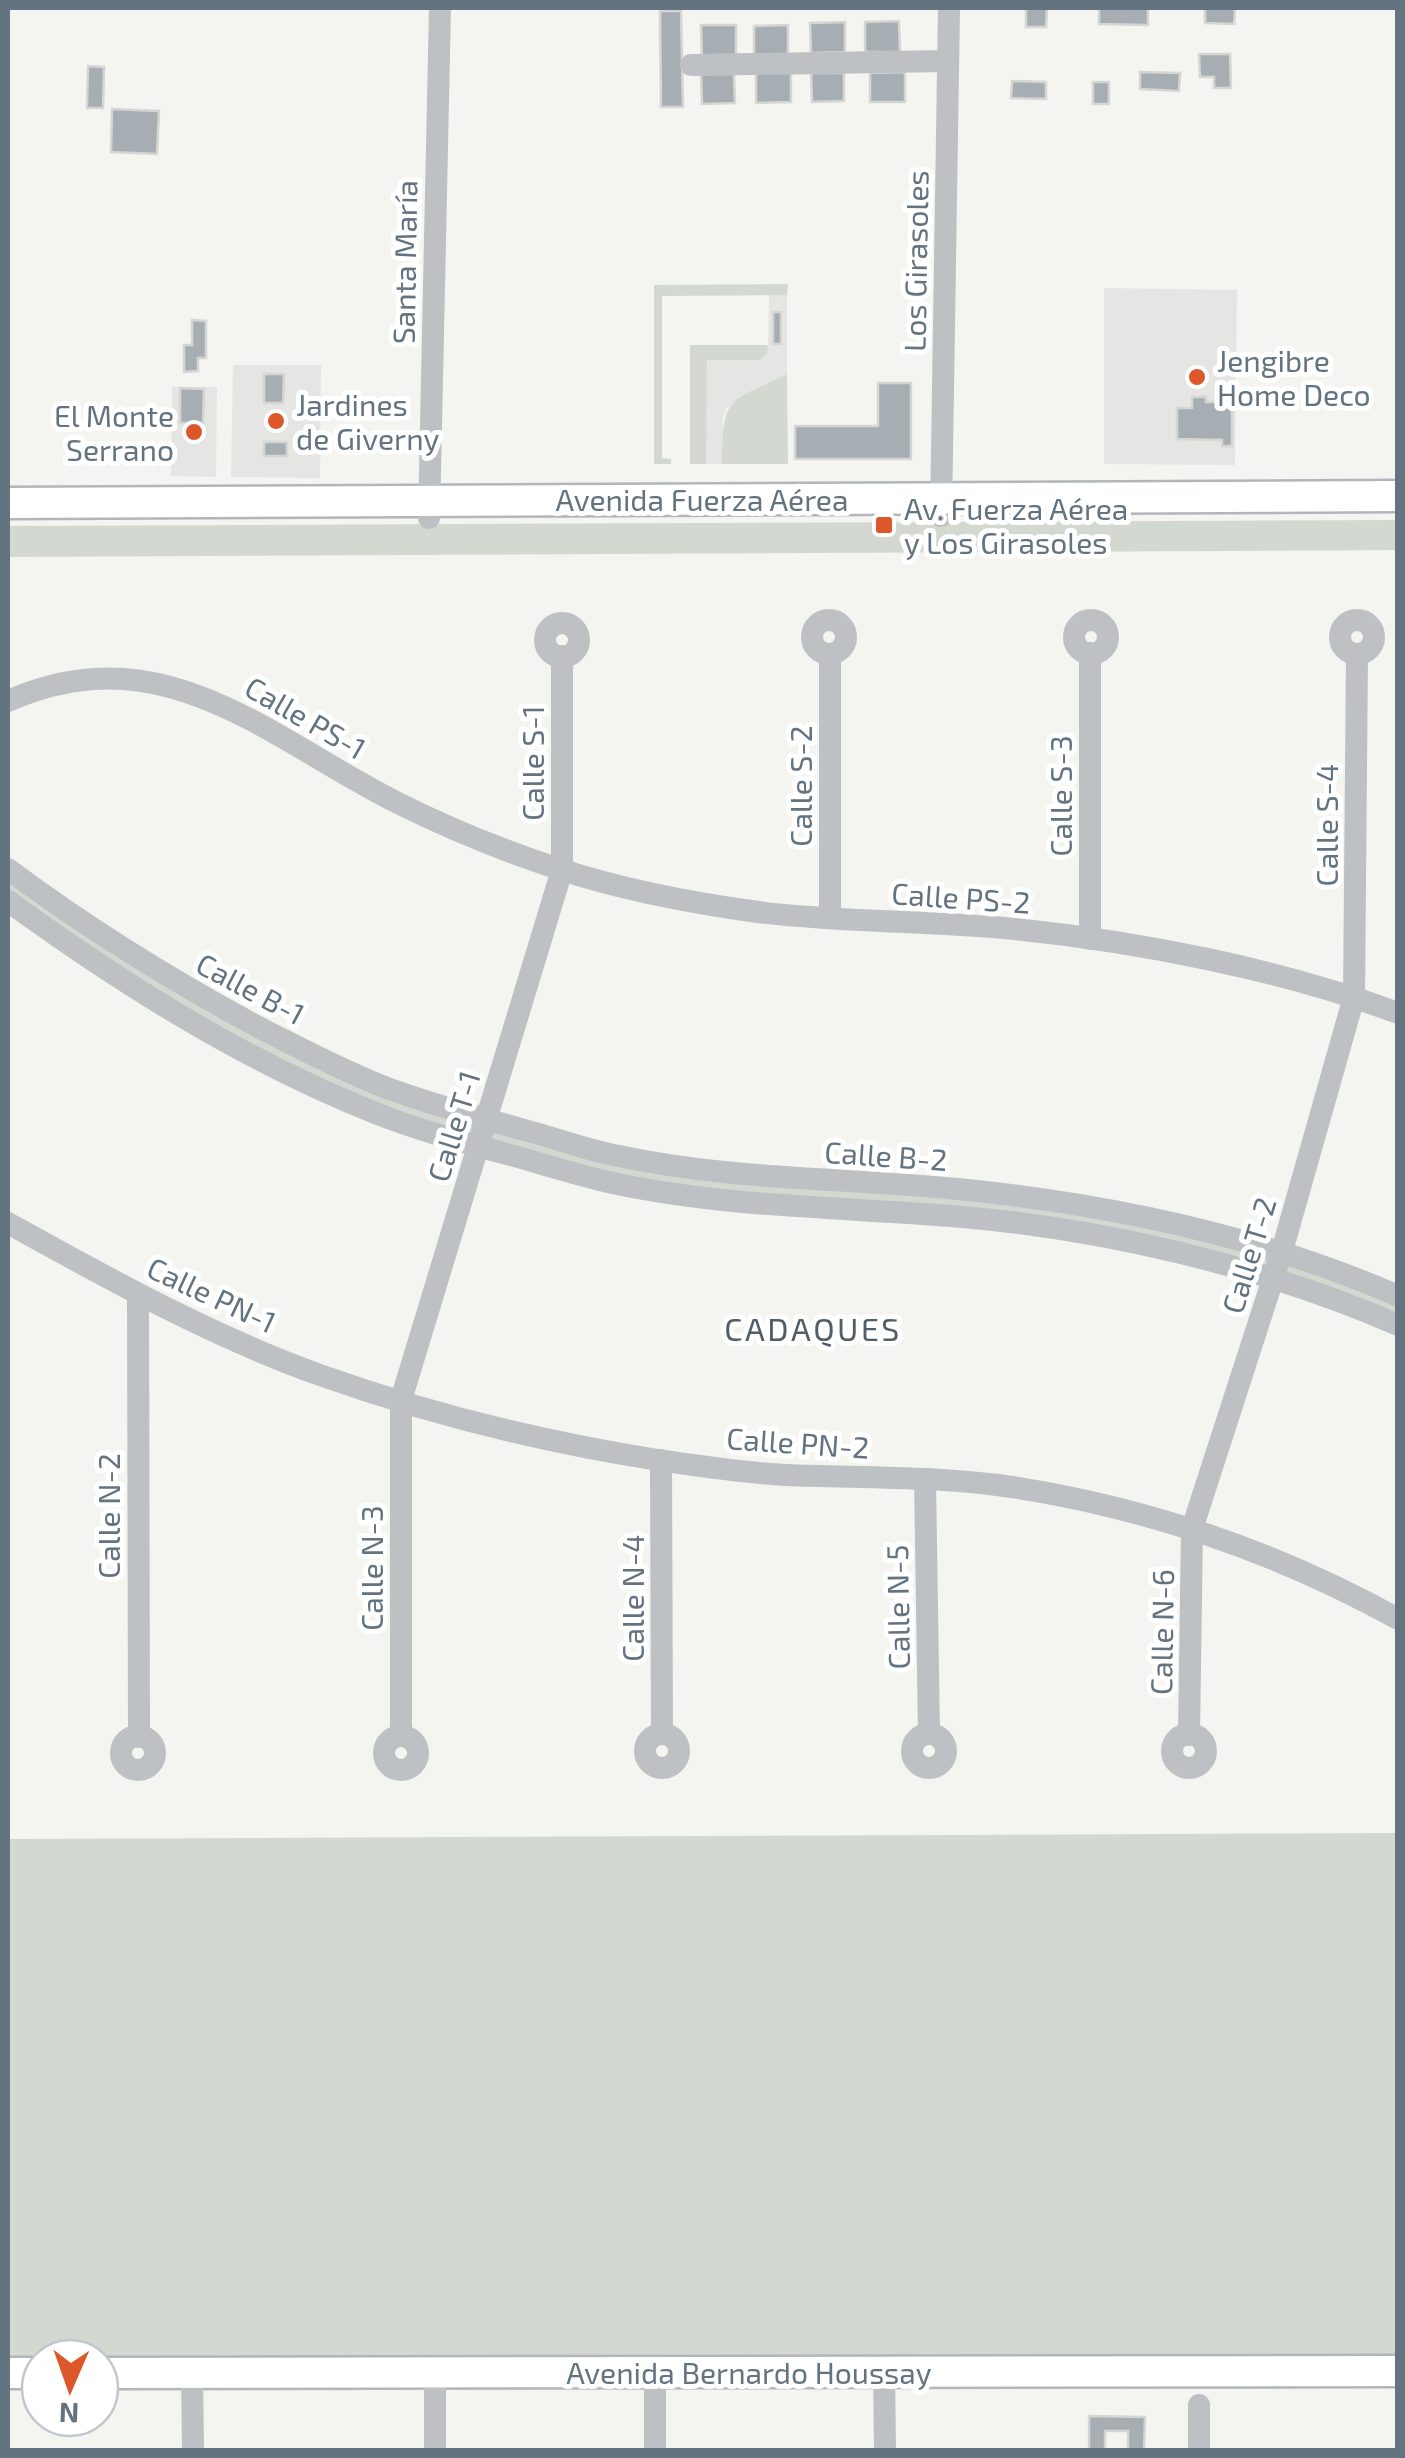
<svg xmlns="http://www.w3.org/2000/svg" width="1405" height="2458" font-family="'Exo 2',sans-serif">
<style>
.built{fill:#e5e6e4}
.green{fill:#d3d9d0}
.building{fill:#a7aeb3;stroke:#d5d5d3;stroke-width:2.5}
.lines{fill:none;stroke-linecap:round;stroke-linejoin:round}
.major-casing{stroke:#b2b6ba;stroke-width:35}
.minor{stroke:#bdc1c4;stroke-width:22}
.major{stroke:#fff;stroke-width:30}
.poi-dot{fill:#dc5729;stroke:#fff;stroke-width:4}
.labels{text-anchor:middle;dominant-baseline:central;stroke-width:10;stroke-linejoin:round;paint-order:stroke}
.street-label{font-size:30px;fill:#647380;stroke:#fff}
.poi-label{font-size:30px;fill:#647380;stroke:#fff;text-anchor:start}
.neighbourhood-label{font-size:32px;letter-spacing:2.5px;fill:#525d66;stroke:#fff}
</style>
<rect width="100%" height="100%" fill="#f4f4f0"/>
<!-- built -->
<g class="built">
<polygon points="1104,288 1237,290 1235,465 1104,464"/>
<polygon points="769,295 787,295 787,374 740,398 727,408 723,417 722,464 690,464 690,345 768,345"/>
<polygon points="233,365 321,365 320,478 231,477"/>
<polygon points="172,387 217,387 216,477 171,476"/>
</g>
<!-- green -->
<g class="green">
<polygon points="788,284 787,295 662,296 662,458 671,459 671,464 654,464 654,285"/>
<polygon points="690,345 768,345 767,354 760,360 707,360 706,464 690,464"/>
<path d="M787 374 788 464H722C723 394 727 404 787 374Z"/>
<polygon points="1397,520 1398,550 8,557 8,526"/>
<polygon points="8,869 296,1046 620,1156 1107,1209 1397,1296 1397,1325 1101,1236 613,1183 284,1071 8,901"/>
<polygon points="1397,1833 1397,2371 40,2358 8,2373 8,1839"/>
</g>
<!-- building -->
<g class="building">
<polygon points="1026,8 1047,8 1046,27 1026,27"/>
<polygon points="1099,8 1148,8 1148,25 1099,24"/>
<polygon points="1205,8 1235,9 1234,24 1205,23"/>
<polygon points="660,11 681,11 683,107 661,107"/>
<polygon points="899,21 900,52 865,52 865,22"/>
<polygon points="845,22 845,52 811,53 810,23"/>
<polygon points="701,25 736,25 736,55 702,56"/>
<polygon points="788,25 788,55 754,55 754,26"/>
<polygon points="1199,54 1230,54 1231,88 1214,88 1214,77 1200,77"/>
<polygon points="88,66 104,67 103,108 87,108"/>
<polygon points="791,72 791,102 756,103 756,73"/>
<polygon points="905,72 905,102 870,102 870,73"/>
<polygon points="1140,72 1180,73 1179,91 1140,89"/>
<polygon points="811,73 844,73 844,101 812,102"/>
<polygon points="701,74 734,74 735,103 702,104"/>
<polygon points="1012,81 1046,82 1046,99 1011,98"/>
<rect x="1093" y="82" width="16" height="22"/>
<polygon points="112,109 159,111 157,154 111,152"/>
<rect x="773" y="312" width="8" height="32"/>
<polygon points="192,320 206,321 206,358 198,358 198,371 184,372 184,345 192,345"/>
<polygon points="264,374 284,374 283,403 264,403"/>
<polygon points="878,383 911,383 911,459 795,459 795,426 878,426"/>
<polygon points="180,388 204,389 203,423 180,423"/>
<polygon points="1192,397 1206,397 1206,402 1232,402 1232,446 1222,446 1222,440 1177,439 1177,408 1192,408"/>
<rect x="264" y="442" width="23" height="14"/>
<polygon points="1089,2416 1145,2417 1144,2450 1128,2450 1128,2431 1105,2431 1105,2450 1089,2450"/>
</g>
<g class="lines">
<defs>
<g id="major">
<polyline points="8,503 1398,496"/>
<polyline points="8,2373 40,2373"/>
<polyline points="100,2373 1398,2371"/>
</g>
</defs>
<!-- major casing -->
<use href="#major" class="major-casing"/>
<!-- minor -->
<g class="minor">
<polyline points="691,65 948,61"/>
<polyline points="941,516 949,8"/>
<polyline points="429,518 440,8"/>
<circle cx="829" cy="637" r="17"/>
<circle cx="1091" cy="637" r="17"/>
<circle cx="1357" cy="637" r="17"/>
<circle cx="562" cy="640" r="17"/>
<path d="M8 701C164 632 268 738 398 803 450 829 504 851 559 869 623 890 692 903 758 912 843 923 930 920 1015 929 1140 942 1280 969 1398 1013"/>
<path d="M8 869C90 930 174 982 264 1030 304 1050 345 1072 387 1088 436 1106 488 1120 539 1134 566 1142 592 1151 619 1156 731 1180 845 1178 958 1189 1108 1204 1259 1235 1398 1296"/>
<path d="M8 901C121 983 243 1060 373 1112 420 1131 470 1144 518 1157 549 1166 581 1176 613 1183 724 1207 839 1207 951 1216 1101 1228 1260 1265 1398 1325"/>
<polyline points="830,918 830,654"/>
<polyline points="1090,939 1090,653"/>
<path d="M8 1223C109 1279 211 1336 320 1375 429 1414 544 1442 658 1460 700 1466 744 1473 786 1475 861 1478 937 1476 1012 1487 1147 1508 1279 1553 1398 1619"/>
<polyline points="138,1295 139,1737"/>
<polyline points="661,1460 662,1734"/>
<polyline points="925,1479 929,1734"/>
<circle cx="1189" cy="1751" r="17"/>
<circle cx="929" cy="1751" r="17"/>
<circle cx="662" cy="1751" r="17"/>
<polyline points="1189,1735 1192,1529 1282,1251 1354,997 1357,654"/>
<polyline points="401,1736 401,1400 562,870 562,656"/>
<circle cx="401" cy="1753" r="17"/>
<circle cx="138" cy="1753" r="17"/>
<polyline points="435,2372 435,2450"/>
<polyline points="655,2372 655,2450"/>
<polyline points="884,2372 885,2450"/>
<polyline points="192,2373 193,2450"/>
<polyline points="1199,2405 1199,2450"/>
</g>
<!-- major -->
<use href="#major" class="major"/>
</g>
<!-- markers -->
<g class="poi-dot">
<circle cx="1197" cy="377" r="10"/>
<circle cx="276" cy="421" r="10"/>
<circle cx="194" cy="432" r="10"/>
<rect x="874" y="515" width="20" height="20" rx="5"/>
</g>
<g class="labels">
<!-- street labels -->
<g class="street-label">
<text transform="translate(915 261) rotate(-89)">Los Girasoles</text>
<text transform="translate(404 262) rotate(-89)">Santa María</text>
<text x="702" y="499">Avenida Fuerza Aérea</text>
<text transform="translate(306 717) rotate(30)">Calle PS-1</text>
<text transform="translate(532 763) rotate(-90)">Calle S-1</text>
<text transform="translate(800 786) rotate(-90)">Calle S-2</text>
<text transform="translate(1060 796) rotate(-90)">Calle S-3</text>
<text transform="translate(1326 825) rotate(-90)">Calle S-4</text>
<text transform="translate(961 897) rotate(4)">Calle PS-2</text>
<text transform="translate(251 988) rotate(28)">Calle B-1</text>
<text transform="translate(453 1126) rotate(-73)">Calle T-1</text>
<text transform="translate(886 1155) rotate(4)">Calle B-2</text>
<text transform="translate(1248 1255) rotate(-73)">Calle T-2</text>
<text transform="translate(212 1294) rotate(25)">Calle PN-1</text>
<text transform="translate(798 1442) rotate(4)">Calle PN-2</text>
<text transform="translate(108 1516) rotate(-90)">Calle N-2</text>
<text transform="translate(371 1568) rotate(-90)">Calle N-3</text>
<text transform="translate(632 1598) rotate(-90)">Calle N-4</text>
<text transform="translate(897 1607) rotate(-91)">Calle N-5</text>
<text transform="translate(1161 1632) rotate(-89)">Calle N-6</text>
<text x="749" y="2372">Avenida Bernardo Houssay</text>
</g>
<!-- poi labels -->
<g class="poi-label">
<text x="1217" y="360">Jengibre<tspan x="1217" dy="34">Home Deco</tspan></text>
<text x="296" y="404">Jardines<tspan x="296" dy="34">de Giverny</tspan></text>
<text x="174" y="415" text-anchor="end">El Monte<tspan x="174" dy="34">Serrano</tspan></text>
<text x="904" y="508">Av. Fuerza Aérea<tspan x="904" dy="34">y Los Girasoles</tspan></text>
</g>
<!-- neighbourhood labels -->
<g class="neighbourhood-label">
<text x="813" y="1328">CADAQUES</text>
</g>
</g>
<!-- border -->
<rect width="1405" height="2458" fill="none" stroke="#647380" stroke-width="20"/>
<!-- north arrow -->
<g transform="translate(70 2388) rotate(182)"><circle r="48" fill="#ffffff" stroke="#c1c7cc" stroke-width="2.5"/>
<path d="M0-8L18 38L0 25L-18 38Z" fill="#dc5729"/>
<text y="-15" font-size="28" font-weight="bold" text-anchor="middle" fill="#647380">N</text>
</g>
</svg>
